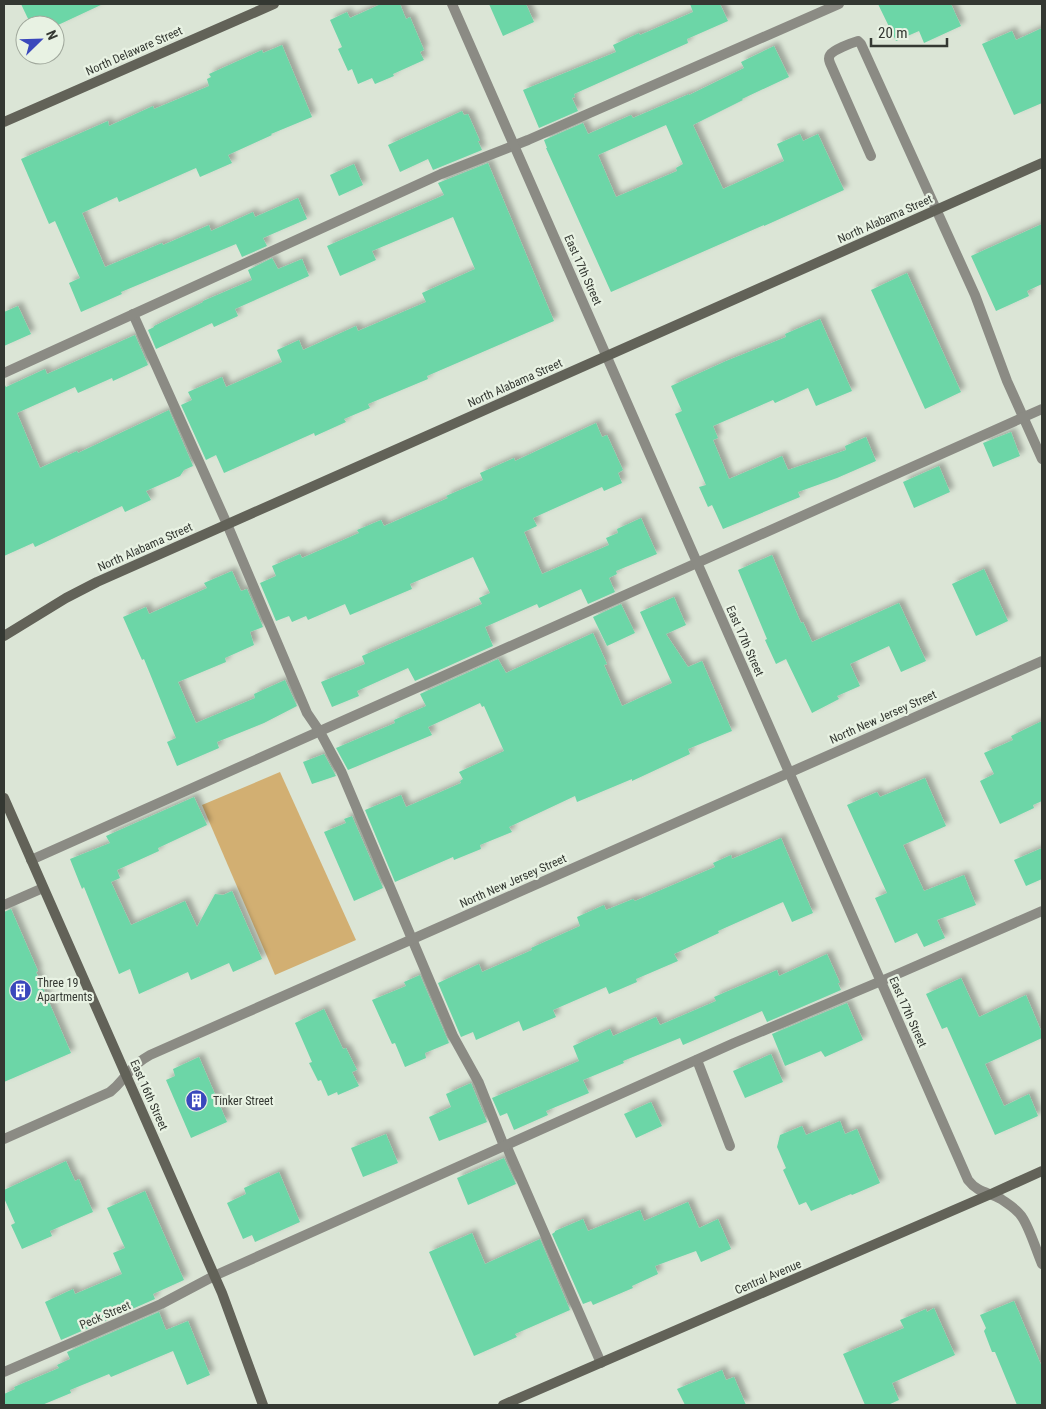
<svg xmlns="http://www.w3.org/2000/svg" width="1046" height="1409" font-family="'Roboto Condensed',sans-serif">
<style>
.green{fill:#d2af72}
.building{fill:#6cd6a7;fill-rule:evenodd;filter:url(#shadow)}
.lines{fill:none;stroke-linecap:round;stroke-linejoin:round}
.service{stroke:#8b8b84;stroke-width:10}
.minor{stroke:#8b8b84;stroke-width:10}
.secondary{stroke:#626258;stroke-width:10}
.labels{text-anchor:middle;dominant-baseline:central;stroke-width:4.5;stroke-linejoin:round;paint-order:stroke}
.street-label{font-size:12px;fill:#343832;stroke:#e8f2e3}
.poi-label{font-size:12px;fill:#343832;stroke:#e8f2e3;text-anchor:start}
</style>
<defs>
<filter id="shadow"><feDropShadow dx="4.5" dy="-4.5" stdDeviation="2.5" flood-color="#0004"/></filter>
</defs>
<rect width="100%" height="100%" fill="#dbe5d6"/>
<!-- green -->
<polygon class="green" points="280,772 356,940 275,975 202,805"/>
<!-- building -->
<g class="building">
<polygon points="21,4 103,4 58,25 31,25"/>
<polygon points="381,4 400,4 406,19 410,17 424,50 420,52 424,60 393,74 394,76 375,84 372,78 358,84 352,69 348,71 338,49 342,47 330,20 347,12 350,18"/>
<polygon points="489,4 526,4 534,22 503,36"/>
<polygon points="690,4 720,4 728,21 687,39 688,43 574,94 575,97 572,98 578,111 539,128 523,90 616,52 613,45 639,33 640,35 693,12"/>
<polygon points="878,4 951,4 961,26 924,43 919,31 896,41"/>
<polygon points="1042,28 1042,103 1014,115 982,44 1012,31 1016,40"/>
<polygon points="282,45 312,117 271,134 272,135 228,155 232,163 200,177 196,168 119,202 117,197 82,213 105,267 162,243 163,245 209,225 211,231 253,212 255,217 298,198 307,219 263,238 267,246 242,257 236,244 121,292 122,294 81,312 69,283 80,278 55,221 49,224 21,159 108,121 109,126 153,106 154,109 209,86 207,79 211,77 209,74 262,50 263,53"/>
<path d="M774 46 789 77 742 99 743 100 693 125 723 189 784 161 777 144 800 134 803 141 818 134 844 190 764 226V225L611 292 546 148H547L544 140 583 123 588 134 631 115 633 118 689 94V95L744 68 741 62ZM666 125 683 164 676 168 677 171 616 197 598 155Z"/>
<polygon points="462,111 464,115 468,114 480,141 478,141 482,150 433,170 428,159 400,172 388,145"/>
<polygon points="488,163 554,321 427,376 428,379 368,404 370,408 344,419 346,422 315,436 314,433 224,473 216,455 206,460 181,405 192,400 188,392 222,377 226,387 282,362 277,350 299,340 303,350 356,326 358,331 426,302 422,293 475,269 453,217 372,251 376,260 340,276 327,246 444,195 438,183"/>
<polygon points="354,164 363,185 339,196 330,175"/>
<polygon points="1042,224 1042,284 1027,291 1029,296 996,311 971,256"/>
<polygon points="272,258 278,269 302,259 309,276 235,309 238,316 214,327 212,323 156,349 148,330 154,327 154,326 203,302 203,301 252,280 248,270"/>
<polygon points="907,273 961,392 925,409 871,290"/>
<polygon points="18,306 31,334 4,346 4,312"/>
<polygon points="820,319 852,391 816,406 808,388 775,403 773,400 713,426 718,438 713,440 729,479 782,456 788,470 846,450 845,446 866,437 876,461 837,478 798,492 800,497 723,529 712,505 708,507 699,487 706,485 675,414 682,411 671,386 726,361 786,337 785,334"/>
<polygon points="135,335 148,365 113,381 112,378 78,393 75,387 17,413 40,468 77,451 78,453 169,410 193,466 184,470 180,476 146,491 151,500 125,512 122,506 35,547 33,543 4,556 4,383 6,387 45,369 47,374"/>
<polygon points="596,423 602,437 607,435 623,470 618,473 622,483 604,491 602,487 533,518 537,526 524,532 542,574 609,545 606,538 618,533 617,529 641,518 657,554 616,571 617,574 609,578 615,592 588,604 581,589 539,608 537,604 485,627 493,646 415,681 408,668 357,691 359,696 332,707 321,682 365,664 362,656 482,604 479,598 490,593 473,557 410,584 412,589 350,615 345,604 308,620 306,616 292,622 289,616 276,621 260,583 276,576 272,566 300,554 302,558 359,533 357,530 381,520 384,526 448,498 446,496 483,480 480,473 514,458 515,461"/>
<polygon points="1011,432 1020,456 993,467 983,443"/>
<polygon points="939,466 950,492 914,508 903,482"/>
<polygon points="772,555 801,623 803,622 812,642 899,603 926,661 901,672 889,646 850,664 860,686 837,696 839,699 812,713 786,659 776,664 765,640 767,639 738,570"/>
<polygon points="984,569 1008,621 976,636 952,584"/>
<polygon points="232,571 241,591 247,589 263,627 250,632 254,645 225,658 226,662 178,682 196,723 255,698 254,694 285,680 297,706 264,723 217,742 219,748 177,766 167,742 176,738 144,659 142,660 123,617 146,607 149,614 207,588 204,583"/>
<polygon points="674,597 686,625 666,634 688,667 702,661 732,731 688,749 690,754 632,781 632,779 577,802 575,796 509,827 512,832 480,845 481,849 454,860 453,857 395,882 365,810 401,795 406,807 461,783 460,781 463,779 459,772 504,751 484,706 482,707 480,703 428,727 432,735 348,770 336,748 395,723 394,720 426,706 420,694 498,659 506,673 593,633 607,664 604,665 622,706 672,683 640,612"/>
<polygon points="621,604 635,633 607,646 593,617"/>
<polygon points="1042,721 1042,801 1033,805 1034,808 1000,824 980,781 994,774 984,753 1013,740 1011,736"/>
<polygon points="324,754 336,776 312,784 303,762"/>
<polygon points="925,778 946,826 903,845 924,891 964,875 976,905 937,920 945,938 924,947 917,933 895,943 875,898 887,893 847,805 877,792 880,797"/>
<polygon points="194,797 207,825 158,848 159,851 117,870 120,878 111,882 131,925 185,901 197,927 215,894 223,895 232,891 262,959 233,972 229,963 191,980 188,972 139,994 130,969 119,974 84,887 82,889 70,859 110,843 106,836"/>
<polygon points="352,816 383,888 354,901 324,832 346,823 344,819"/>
<polygon points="781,838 813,913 792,922 783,902 718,931 719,933 674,954 678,961 636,979 637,982 609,994 606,987 553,1010 556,1017 523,1031 519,1021 476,1040 473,1032 461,1037 438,983 479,964 482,972 532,950 531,948 580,926 577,917 604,905 606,910 633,899 635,901 715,867 713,863 731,855 732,859"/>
<polygon points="1042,848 1042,879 1026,886 1014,860"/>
<polygon points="11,909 38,971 36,972 71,1053 4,1082 4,912"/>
<polygon points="827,954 840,983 838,983 841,990 767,1022 762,1011 683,1045 680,1038 623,1061 624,1063 583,1080 589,1093 546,1111 548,1115 514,1130 507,1113 500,1116 492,1098 579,1061 573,1046 610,1029 613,1036 656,1017 660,1025 716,1001 714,997 777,970 779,976"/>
<polygon points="420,975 449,1043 425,1053 426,1058 405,1067 395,1043 392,1044 372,1000 406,986 404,982"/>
<polygon points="961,978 979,1017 1026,995 1042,1033 1042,1038 985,1064 1004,1106 1029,1094 1038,1116 995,1135 947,1027 942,1029 926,994"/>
<polygon points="847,1003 863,1040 825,1057 821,1051 785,1066 772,1034"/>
<polygon points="324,1009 343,1049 346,1048 357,1070 352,1072 359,1086 338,1095 337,1092 328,1096 321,1080 318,1081 309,1063 312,1062 295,1023"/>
<polygon points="771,1054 783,1082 745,1098 733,1071"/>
<polygon points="199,1057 227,1122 191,1138 166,1080 175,1076 173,1069"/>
<polygon points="471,1083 487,1122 439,1141 429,1117 451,1107 446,1094"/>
<polygon points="651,1102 662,1126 636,1138 624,1114"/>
<polygon points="840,1121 845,1134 857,1129 880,1183 852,1195 851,1194 811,1211 806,1202 799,1205 783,1170 786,1168 777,1147 780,1135 802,1126 806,1135"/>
<polygon points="386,1134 398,1163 363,1177 351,1148"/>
<polygon points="504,1158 516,1184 468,1205 457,1178"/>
<polygon points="66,1161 75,1181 79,1179 93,1212 50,1231 52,1236 22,1249 11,1225 15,1223 4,1198 4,1190"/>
<polygon points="279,1172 300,1222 255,1242 252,1235 243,1239 227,1203 246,1194 244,1188"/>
<polygon points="145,1191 184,1280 153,1294 155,1299 61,1340 45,1302 73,1289 75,1294 122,1274 113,1253 125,1248 107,1208"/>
<polygon points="688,1202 699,1228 718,1219 731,1249 701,1262 696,1251 655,1266 658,1274 632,1286 633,1288 593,1305 591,1301 583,1304 552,1234 555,1232 555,1231 583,1219 588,1231 640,1210 644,1221"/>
<polygon points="472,1233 485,1264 540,1239 570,1310 515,1334 517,1337 474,1356 429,1252"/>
<polygon points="1014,1301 1042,1367 1042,1405 1017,1405 995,1352 992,1352 984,1331 986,1328 980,1315"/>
<polygon points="934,1308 955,1355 892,1383 899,1400 888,1405 865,1405 843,1354 904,1328 900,1320 926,1309 927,1312"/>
<polygon points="159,1312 166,1330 188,1321 210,1375 187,1385 173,1351 111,1377 109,1374 70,1390 71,1393 42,1405 4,1405 4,1394 15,1389 14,1387 59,1368 57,1365 70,1359 67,1352"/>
<polygon points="722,1370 726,1380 734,1377 746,1405 685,1405 677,1389"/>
</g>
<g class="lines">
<!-- service -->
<g class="service">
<path d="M871 156 830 63C829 60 828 58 830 55 833 50 851 43 858 41L861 44 975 295 1007 381 1042 459"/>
<polyline points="133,314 227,524 307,713 320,732 341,771 453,1036 479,1083 504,1146"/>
<polyline points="4,373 441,174 528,140 839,4"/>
<polyline points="31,860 1042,409"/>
<polyline points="4,905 43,888"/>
<polyline points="697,1060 730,1146"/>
<polyline points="506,1145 601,1363"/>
<polyline points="4,1372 161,1304 214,1276 734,1043 893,976 1042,911"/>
</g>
<!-- minor -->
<g class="minor">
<path d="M452 4 968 1180C978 1193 988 1192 1001 1199 1008 1204 1017 1209 1022 1217 1030 1229 1036 1250 1042 1264"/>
<path d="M4 1139 110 1092C120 1084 122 1079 130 1071 136 1064 143 1059 150 1055L1042 661"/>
</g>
<!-- secondary -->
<g class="secondary">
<polyline points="4,122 274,4"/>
<polyline points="4,636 66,598 97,582 1042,163"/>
<polyline points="4,798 222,1293 263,1405"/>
<polyline points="503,1405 991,1194 1042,1171"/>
</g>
</g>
<!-- icons -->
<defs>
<symbol id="building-disc" viewBox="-11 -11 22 22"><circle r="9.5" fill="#3a48bc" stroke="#e8f2e3"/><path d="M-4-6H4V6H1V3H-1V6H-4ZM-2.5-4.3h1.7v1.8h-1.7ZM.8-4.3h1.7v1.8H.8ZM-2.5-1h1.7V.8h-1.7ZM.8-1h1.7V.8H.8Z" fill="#fff"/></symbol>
</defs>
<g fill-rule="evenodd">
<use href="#building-disc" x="8" y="978" width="25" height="25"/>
<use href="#building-disc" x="184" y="1088" width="25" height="25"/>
</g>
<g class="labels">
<!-- street labels -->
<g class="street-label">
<text transform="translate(134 51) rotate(-24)">North Delaware Street</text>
<text transform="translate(885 219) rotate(-24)">North Alabama Street</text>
<text transform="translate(583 270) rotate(66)">East 17th Street</text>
<text transform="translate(515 383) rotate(-24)">North Alabama Street</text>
<text transform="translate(145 547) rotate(-24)">North Alabama Street</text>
<text transform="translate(745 641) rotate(66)">East 17th Street</text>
<text transform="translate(883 717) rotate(-24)">North New Jersey Street</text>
<text transform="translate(513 881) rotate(-24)">North New Jersey Street</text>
<text transform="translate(908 1012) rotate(66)">East 17th Street</text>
<text transform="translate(149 1095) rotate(66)">East 16th Street</text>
<text transform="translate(768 1277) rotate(-23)">Central Avenue</text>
<text transform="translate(105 1315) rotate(-23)">Peck Street</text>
</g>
<!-- poi labels -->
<g class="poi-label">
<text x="37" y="983">Three 19<tspan x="37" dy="14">Apartments</tspan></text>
<text x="213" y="1101">Tinker Street</text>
</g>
</g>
<!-- border -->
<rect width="1046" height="1409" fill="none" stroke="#343832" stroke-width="10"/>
<!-- north arrow -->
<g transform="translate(40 40) rotate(67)"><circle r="24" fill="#e8f2e3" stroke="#a0a89c"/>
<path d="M0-4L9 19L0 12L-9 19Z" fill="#3a48bc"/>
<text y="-8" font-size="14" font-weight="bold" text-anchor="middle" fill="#343832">N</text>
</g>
<!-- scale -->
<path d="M871 38v8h76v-8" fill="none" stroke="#343832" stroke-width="2.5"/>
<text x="878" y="38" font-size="15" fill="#343832" stroke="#e8f2e3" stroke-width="4" paint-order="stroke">20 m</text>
</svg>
